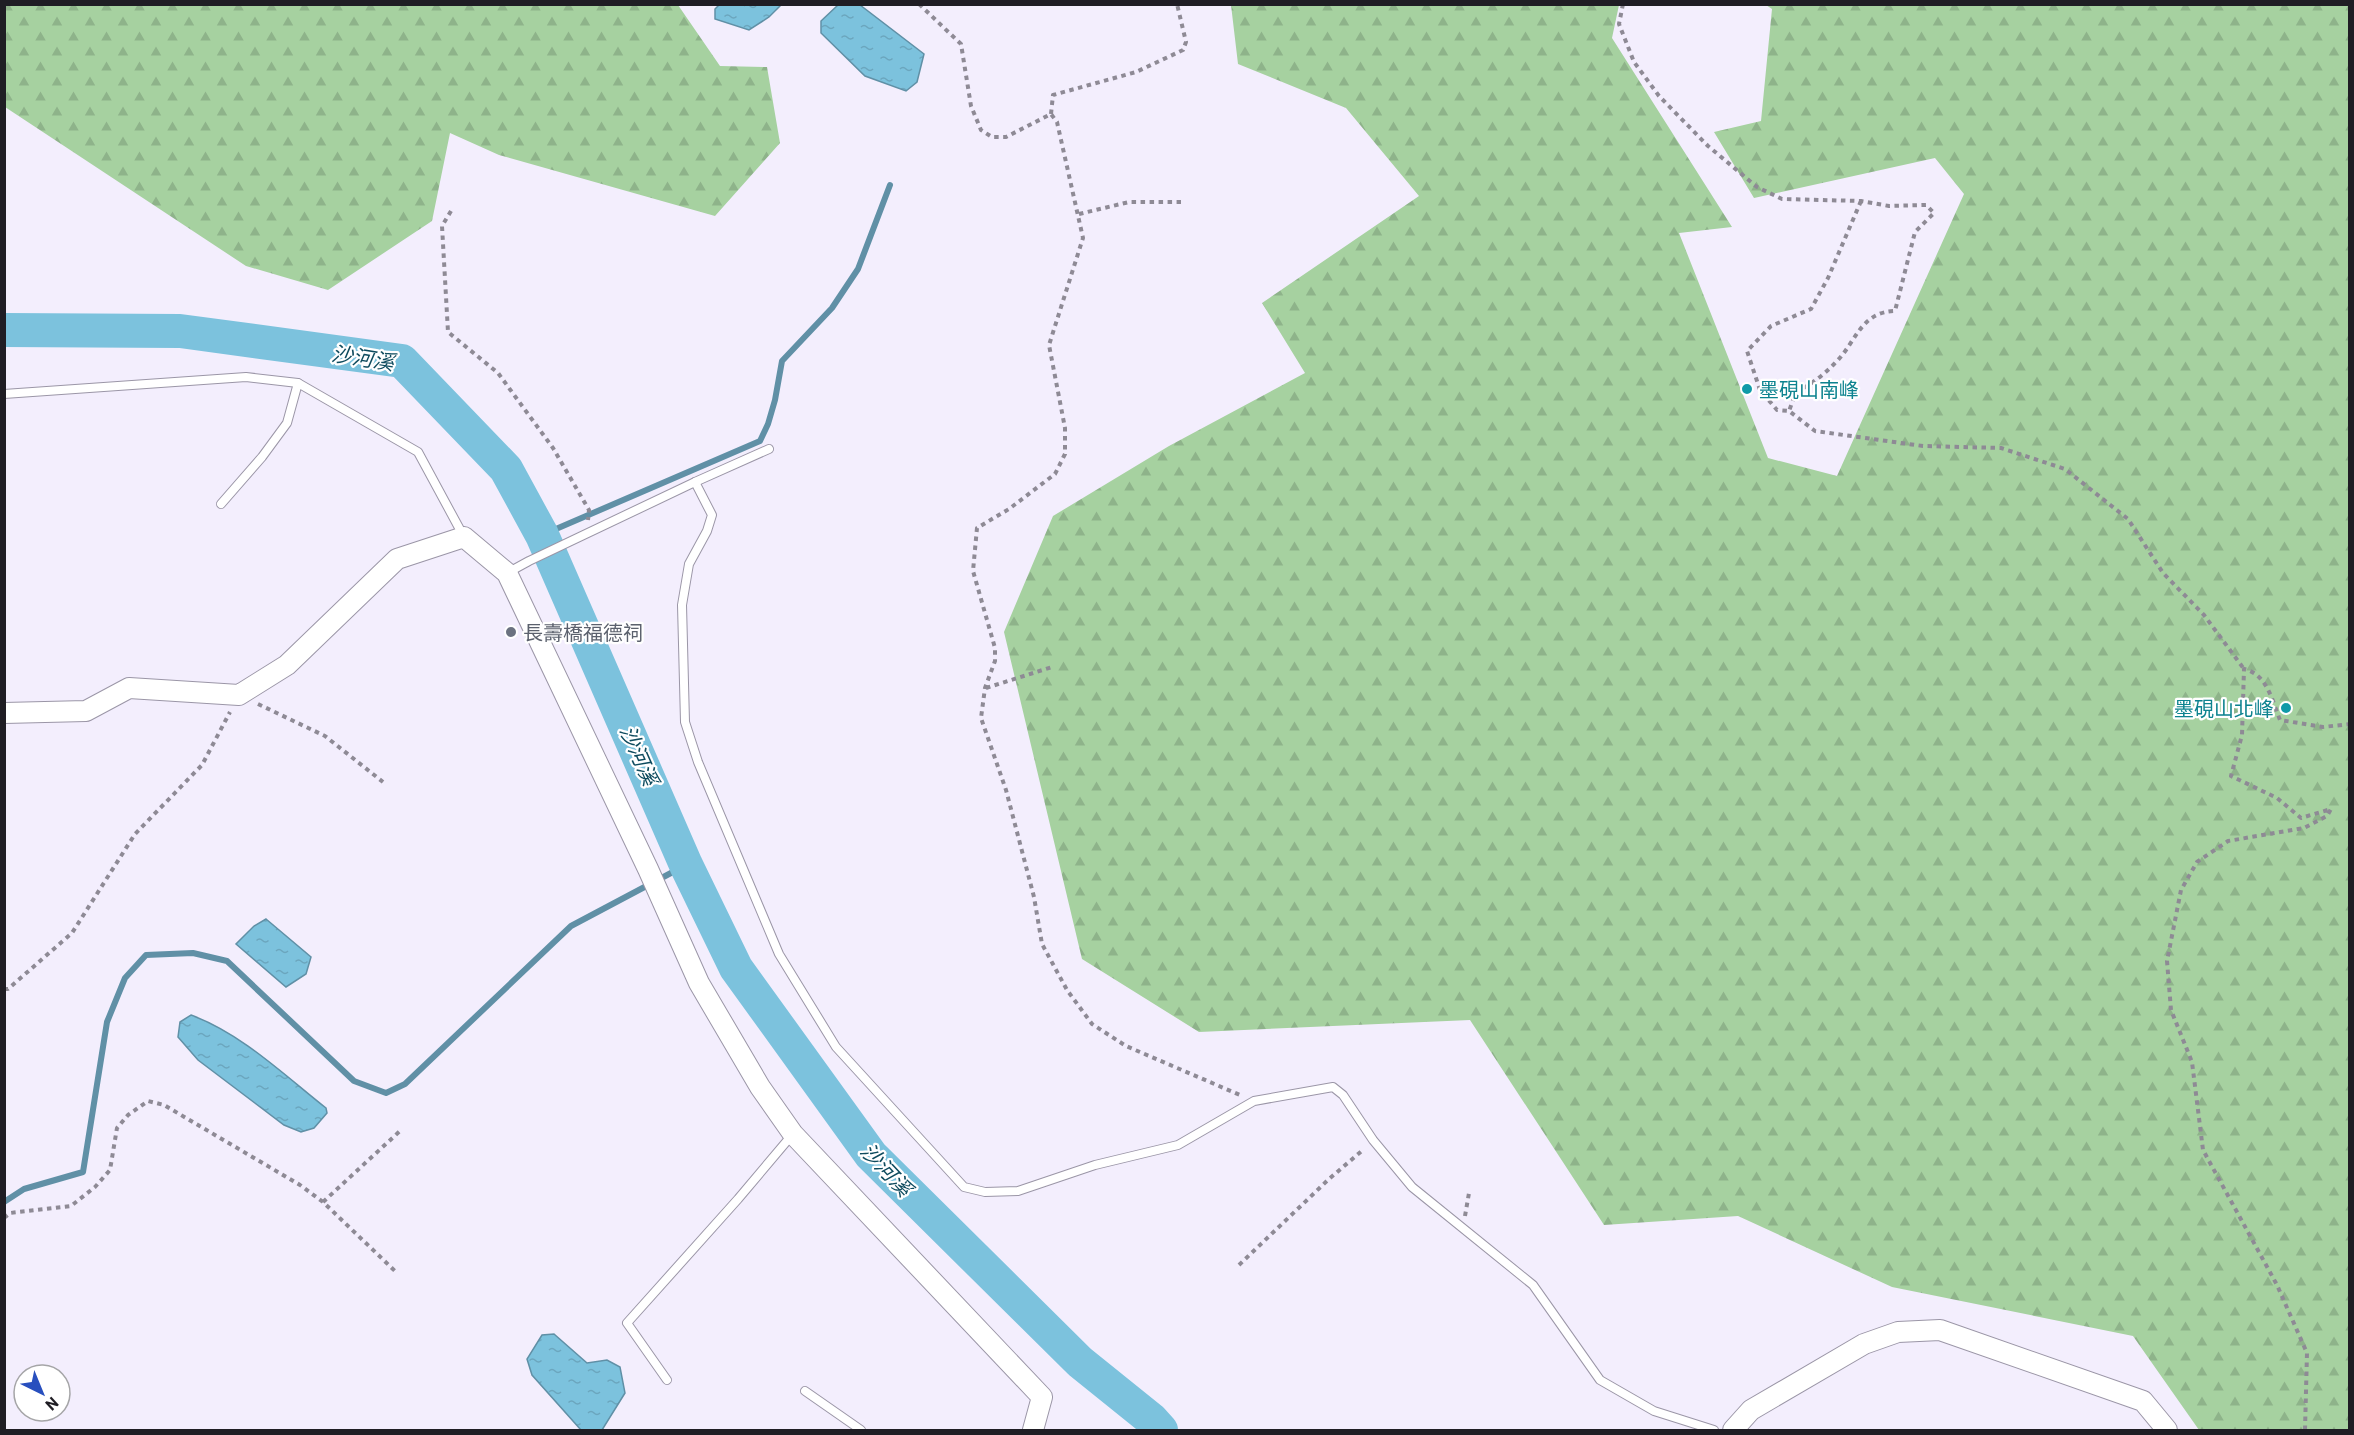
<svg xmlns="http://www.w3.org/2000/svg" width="2354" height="1435" font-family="Barlow,'Noto Sans TC',sans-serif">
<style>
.forest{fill:url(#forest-firs)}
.water{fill:url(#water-ripples);stroke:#6090a6;stroke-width:1.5}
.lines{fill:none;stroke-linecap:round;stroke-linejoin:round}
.stream{stroke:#6090a6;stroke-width:6}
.river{stroke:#7cc2dd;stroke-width:34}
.service-casing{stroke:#9b96a7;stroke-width:10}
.tertiary-casing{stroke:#9b96a7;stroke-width:22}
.path{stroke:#8e8a95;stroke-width:4;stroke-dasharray:4.5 4.5;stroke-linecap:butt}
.service{stroke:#fff;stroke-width:8}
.tertiary{stroke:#fff;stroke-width:20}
.culture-dot{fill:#0f9aa8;stroke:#fff;stroke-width:2}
.worship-dot{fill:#6b7280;stroke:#fff;stroke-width:2}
.labels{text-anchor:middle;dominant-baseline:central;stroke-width:4.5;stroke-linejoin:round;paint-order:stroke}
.culture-label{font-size:20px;fill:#0d838f;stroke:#fff;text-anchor:start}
.worship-label{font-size:20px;fill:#5b616d;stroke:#fff;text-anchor:start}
.water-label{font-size:21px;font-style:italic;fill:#0e4b5e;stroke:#fff}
</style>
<defs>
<pattern id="forest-firs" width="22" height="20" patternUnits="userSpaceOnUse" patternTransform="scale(1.5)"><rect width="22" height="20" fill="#a6d1a0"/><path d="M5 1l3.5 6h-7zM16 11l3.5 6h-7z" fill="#8eb38a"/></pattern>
<pattern id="water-ripples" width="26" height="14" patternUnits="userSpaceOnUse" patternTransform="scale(1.5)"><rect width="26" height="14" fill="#7cc2dd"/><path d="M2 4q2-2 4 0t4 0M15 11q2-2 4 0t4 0" fill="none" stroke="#6ba6be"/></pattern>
</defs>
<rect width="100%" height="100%" fill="#f3eefd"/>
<!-- forest -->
<g class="forest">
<polygon points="4,5 678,5 720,66 767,67 780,143 715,216 499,155 450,133 432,221 328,290 246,266 5,107"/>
<polygon points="1231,5 1619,5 1612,38 1732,227 1679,233 1768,458 1837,476 1964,194 1935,158 1754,198 1714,132 1761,121 1772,9 1766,5 2349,5 2349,1430 2199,1430 2133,1336 1892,1287 1738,1216 1604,1225 1470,1020 1199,1032 1082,959 1004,632 1053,516 1169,446 1305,373 1262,303 1419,196 1346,108 1238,64"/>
</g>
<!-- water -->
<g class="water">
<polygon points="719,5 719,4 781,5 769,17 749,30 715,19 715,9"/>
<polygon points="838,5 860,5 924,54 917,82 906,91 865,76 821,33 821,21"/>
<polygon points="266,919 311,957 306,974 286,987 236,944 254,926"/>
<path d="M191 1015C242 1034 283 1074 326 1108L327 1113 314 1128 301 1132 284 1125 198 1060 178 1037 180 1022Z"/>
<polygon points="554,1334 587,1363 607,1360 620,1367 625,1393 602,1430 581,1430 532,1375 527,1359 542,1335"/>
</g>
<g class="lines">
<!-- stream -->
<g class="stream">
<polyline points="542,535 760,441 768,424 775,400 782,361 832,308 858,269 890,185"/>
<polyline points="4,1202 24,1189 83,1172 107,1022 125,978 146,955 193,953 227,961 354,1081 386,1093 405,1084 571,926 686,865"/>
</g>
<!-- river -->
<polyline class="river" points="4,330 180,331 402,361 506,469 542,535 686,865 736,968 871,1155 1080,1362 1152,1420 1161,1430"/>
<defs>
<g id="service">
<polyline points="4,394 246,377 298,383 418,452 464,537"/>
<polyline points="695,482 712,515 707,531 689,564 682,605 685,722 698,762 779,954 836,1047 964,1187 985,1192 1018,1191 1095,1165 1178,1145 1254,1101 1333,1087 1343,1095 1373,1140 1412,1187 1533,1285 1600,1380 1654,1411 1714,1430"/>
<polyline points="221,504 262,457 287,423 298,383"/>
<polyline points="507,573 529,561 695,482 769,449"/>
<polyline points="667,1380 627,1323 738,1199 792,1135"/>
<polyline points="805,1391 861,1430"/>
</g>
<g id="tertiary">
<polyline points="4,713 86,711 129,688 239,695 287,665 397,559 464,537 507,573 648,869 699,983 760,1087 793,1134 1042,1397 1033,1430"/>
<polyline points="1733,1430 1751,1410 1864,1344 1898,1332 1940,1330 2143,1401 2167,1430"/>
</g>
</defs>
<!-- service casing -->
<use href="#service" class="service-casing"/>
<!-- tertiary casing -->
<use href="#tertiary" class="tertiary-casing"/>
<!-- path -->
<g class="path">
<polyline points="919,4 961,44 971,106 981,130 992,137 1006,137 1051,114 1057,122 1083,238 1049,345 1065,428 1065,454 1055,474 1009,509 977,528 973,571 995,648 995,661 985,688 981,718 1006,790 1034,897 1042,944 1067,990 1092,1024 1126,1046 1240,1095"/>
<path d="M1623 4 1619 24 1634 62 1659 96 1708 146 1757 187 1782 199 1861 201 1889 206 1926 205 1934 213 1915 232 1895 311C1861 312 1857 340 1837 361 1825 374 1812 384 1796 392L1789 411"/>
<polyline points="1051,114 1053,95 1136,72 1183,50 1186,42 1177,4"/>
<polyline points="1861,201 1828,278 1811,309 1771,326 1747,351 1760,390 1777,410 1789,411 1815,431 1923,446 2001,448 2065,469 2128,519 2163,573 2204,615 2244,669"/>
<polyline points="451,211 442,226 448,332 498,373 553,448 589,510 588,520"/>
<polyline points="1079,214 1129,202 1181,202"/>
<polyline points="986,688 1052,667"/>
<polyline points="258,704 325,736 383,782"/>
<polyline points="4,989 8,989 72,933 135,834 202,765 230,712"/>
<polyline points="323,1202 400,1131"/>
<polyline points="1465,1216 1469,1193"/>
<polyline points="4,1218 10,1213 71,1206 95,1187 110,1170 117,1128 128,1115 148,1101 164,1105 300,1185 323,1202 395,1271"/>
<polyline points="1239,1265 1329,1179 1364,1149"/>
<path d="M2305 1430 2307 1353 2277 1285 2203 1150 2192 1062 2171 1010 2167 961 2181 890 2197 862 2228 841 2304 828 2327 816 2331 809 2301 818 2277 798 2231 776 2242 735 2244 669C2267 674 2272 700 2280 720L2323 727 2350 724"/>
</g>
<!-- service -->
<use href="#service" class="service"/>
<!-- tertiary -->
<use href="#tertiary" class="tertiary"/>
</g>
<!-- markers -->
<g class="culture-dot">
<circle cx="1747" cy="389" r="6"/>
<circle cx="2286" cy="708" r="6"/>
</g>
<circle class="worship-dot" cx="511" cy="632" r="6"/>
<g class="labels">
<!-- culture labels -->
<g class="culture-label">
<text x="1759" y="389">墨硯山南峰</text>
<text x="2274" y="708" text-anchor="end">墨硯山北峰</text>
</g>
<!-- worship labels -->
<g class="worship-label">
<text x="523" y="632">長壽橋福德祠</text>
</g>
<!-- water labels -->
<g class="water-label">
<text transform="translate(363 357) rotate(9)">沙河溪</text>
<text transform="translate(640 755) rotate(66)">沙河溪</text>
<text transform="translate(887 1169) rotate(47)">沙河溪</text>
</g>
</g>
<!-- border -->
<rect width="2354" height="1435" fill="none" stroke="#1f1d24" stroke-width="12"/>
<!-- north arrow -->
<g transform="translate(42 1393) rotate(137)"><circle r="28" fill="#ffffff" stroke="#a5a5a7" stroke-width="1.5"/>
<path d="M0-4.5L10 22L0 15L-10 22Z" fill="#284fbe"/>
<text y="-9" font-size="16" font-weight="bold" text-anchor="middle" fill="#1f1d24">N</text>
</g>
</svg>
